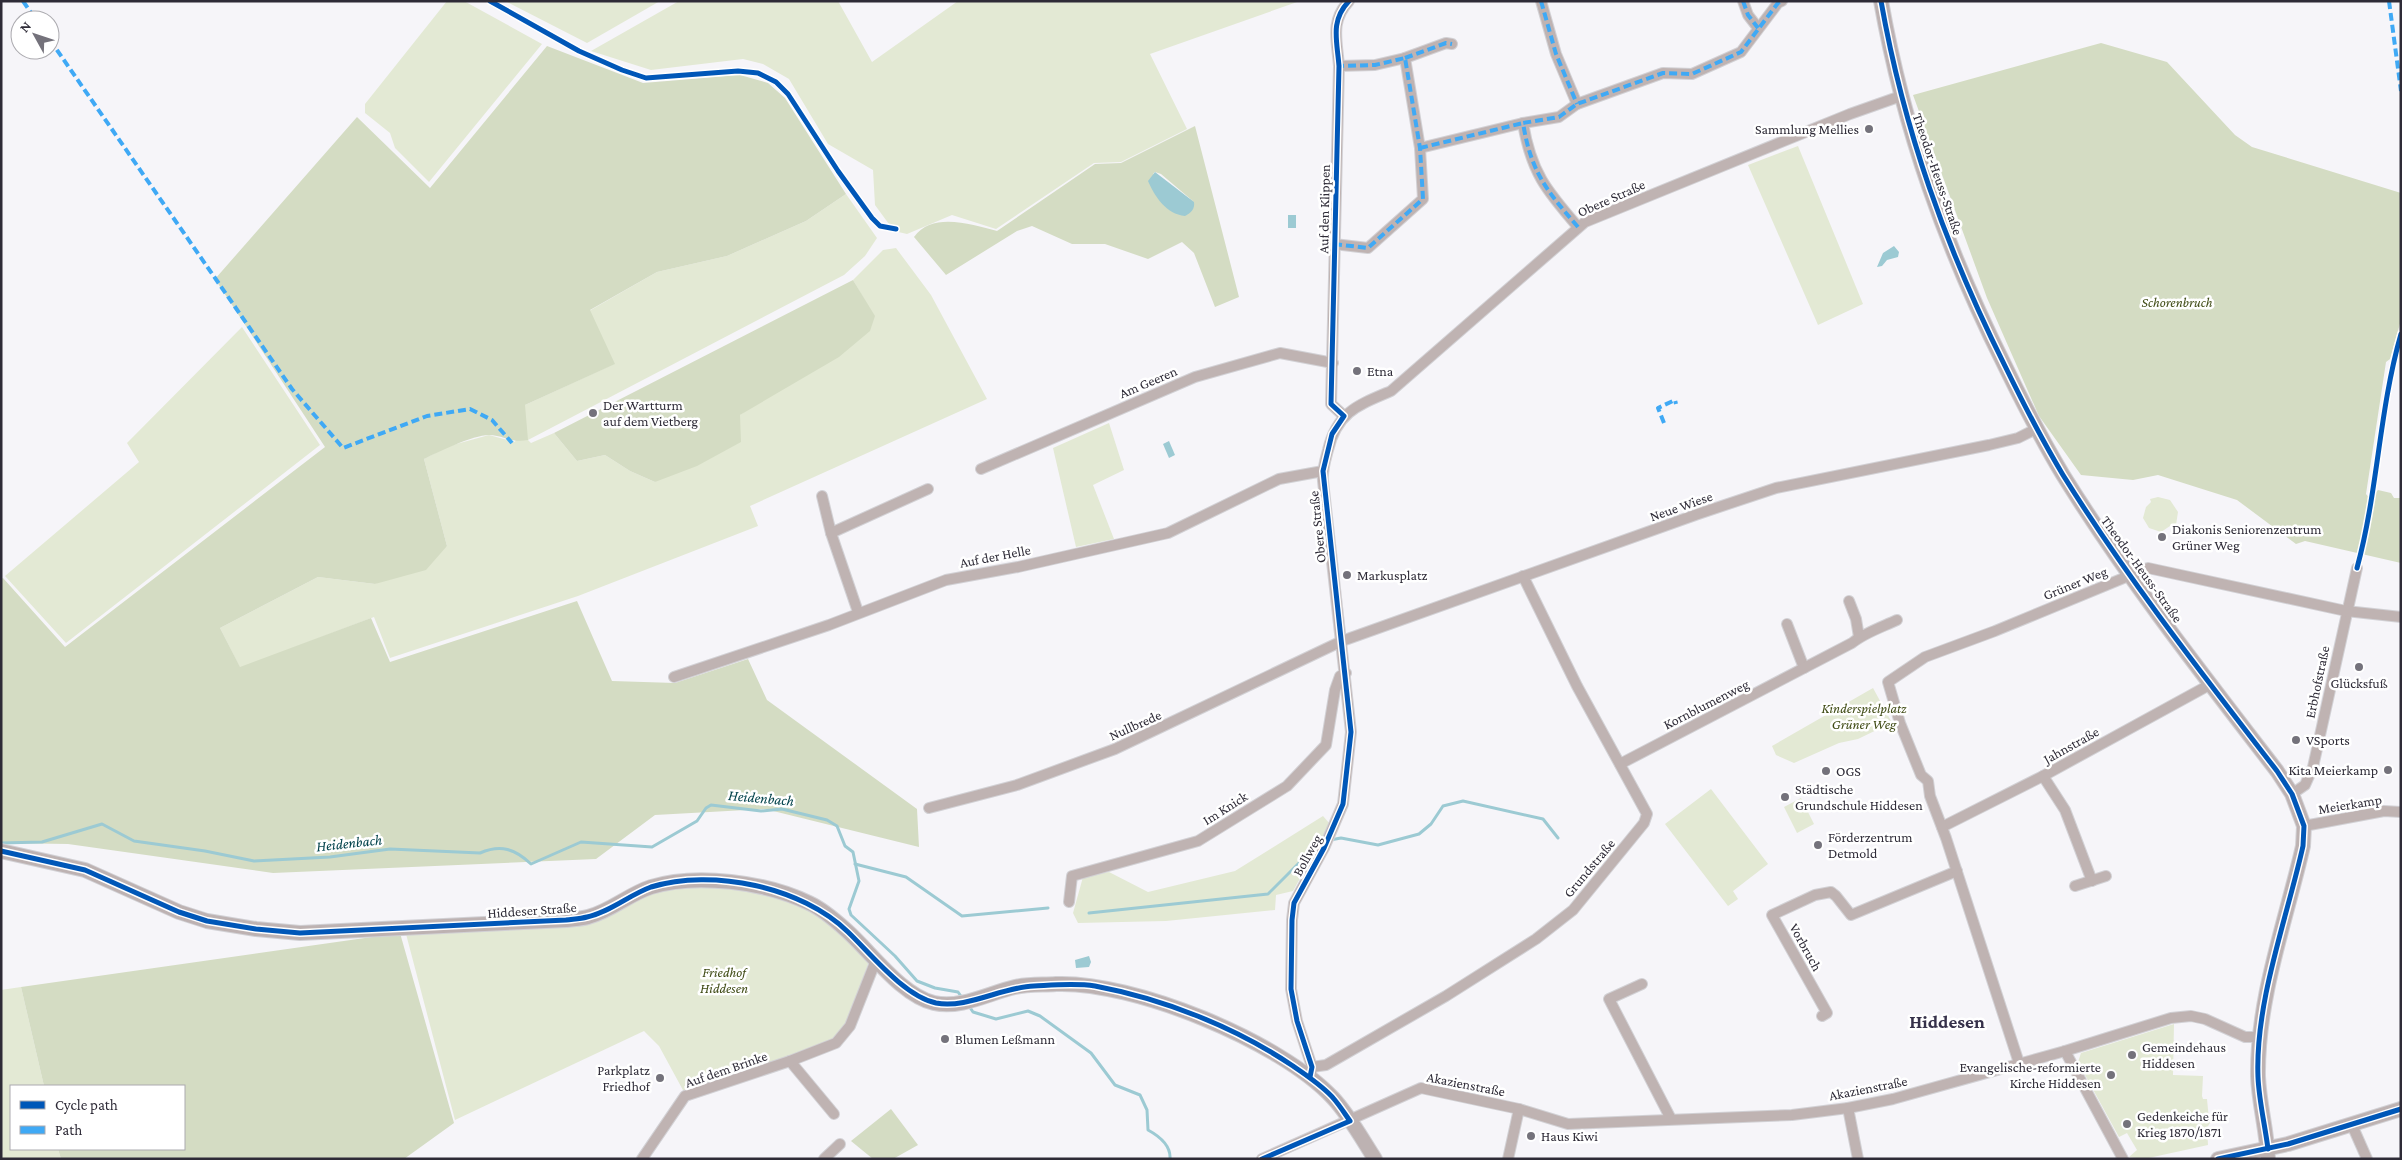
<svg xmlns="http://www.w3.org/2000/svg" width="2402" height="1160" font-family="'Crimson Pro',serif">
<style>
.green{fill:#e3e9d4}
.forest{fill:#d4dcc3;fill-rule:evenodd}
.water{fill:#9ccad3}
.lines{fill:none;stroke-linecap:round;stroke-linejoin:round}
.stream{stroke:#9ccad3;stroke-width:3}
.street-casing{stroke:#d2d1d5;stroke-width:12}
.secondary-casing{stroke:#d2d1d5;stroke-width:16}
.street{stroke:#bfb3b2;stroke-width:10}
.secondary{stroke:#bdb2b2;stroke-width:14}
.quiet{stroke:#3fa9f5;stroke-width:4;stroke-dasharray:8 4;stroke-linecap:butt}
.cycleway-casing{stroke:#fff;stroke-width:8}
.cycleway{stroke:#0057b8;stroke-width:5}
.poi-dot{fill:#74727b;stroke:#fff;stroke-width:2}
.labels{text-anchor:middle;dominant-baseline:central;stroke-width:5;stroke-linejoin:round;paint-order:stroke}
.poi-label{font-size:14px;fill:#2e2b37;stroke:#fff;text-anchor:start}
.street-label{font-size:14px;fill:#2e2b37;stroke:#fff}
.park-label{font-size:14px;font-style:italic;fill:#404c16;stroke:#fff}
.water-label{font-size:15px;font-style:italic;fill:#02424b;stroke:#fff}
.district-label{font-size:19px;font-weight:bold;fill:#36314a;stroke:#fff}
</style>
<rect width="100%" height="100%" fill="#f6f5f9"/>
<!-- green -->
<g class="green">
<polygon points="447,1 464,1 542,44 429,182 395,148 390,133 365,113 365,104"/>
<polygon points="505,1 660,1 587,43"/>
<polygon points="679,1 838,1 872,62 958,1 1300,1 1150,54 1187,129 1121,162 1094,163 996,229 952,215 907,234 894,231 875,205 873,170 828,144 789,79 763,64 743,59 651,70 591,51"/>
<polygon points="1798,146 1863,304 1818,325 1748,165"/>
<polygon points="846,194 877,238 865,256 844,275 528,440 531,443 554,433 577,461 605,455 630,471 655,482 740,415 874,316 853,280 883,250 896,248 931,295 987,399 750,506 758,526 578,596 390,658 374,617 240,668 220,628 318,577 375,584 447,546 424,459 449,446 489,435 515,442 525,405 614,364 589,311 657,272 727,256 806,221"/>
<polygon points="242,327 320,445 66,643 5,576 139,462 127,443"/>
<polygon points="1109,423 1124,470 1093,485 1114,539 1076,547 1053,448"/>
<polygon points="2158,497 2170,500 2178,512 2176,525 2173,524 2161,532 2149,528 2143,518 2146,507 2151,502 2150,499"/>
<polygon points="1873,688 1891,721 1889,724 1858,739 1839,743 1794,763 1776,755 1772,746"/>
<polygon points="1711,789 1768,864 1733,891 1738,899 1728,906 1665,824"/>
<polygon points="1801,798 1814,824 1797,833 1784,807"/>
<polygon points="1323,816 1330,824 1293,891 1276,895 1275,910 1166,921 1078,923 1073,913 1083,877 1109,872 1148,892 1235,871"/>
<path d="M688 885C738 889 782 889 825 918 841 929 855 947 869 961L847 1025 832 1041 684 1092 659 1046 644 1031 455 1120 406 934 589 920 651 892Z"/>
<polygon points="21,987 44,1086 11,1086 11,1149 58,1149 61,1159 1,1159 1,990"/>
<polygon points="2174,1024 2173,1075 2203,1076 2202,1096 2203,1099 2207,1099 2209,1120 2211,1121 2207,1128 2208,1145 2144,1159 2129,1157 2137,1150 2127,1133 2119,1137 2078,1062 2081,1053"/>
</g>
<!-- forest -->
<g class="forest">
<polygon points="2101,43 2167,62 2235,135 2252,147 2401,193 2401,320 2390,359 2386,362 2366,494 2370,499 2378,490 2391,493 2394,498 2401,498 2401,563 2305,541 2296,544 2237,500 2158,475 2133,480 2081,475 2039,416 1987,298 1913,95"/>
<path d="M547 46 643 83 740 75 768 83 785 98 846 194 806 221 727 256 657 272 590 310 615 364 525 405 528 440C511 443 505 436 490 435 475 434 438 452 424 459L447 546 426 570 375 584 318 577 220 628 240 667 371 618 390 662 577 601 612 681 675 683 748 659 767 700 917 809 919 847 765 809 655 815 596 859 273 873 68 844 1 843V579L3 578 65 647 325 447 215 279 357 117 430 188Z"/>
<path d="M1195 126 1239 297 1215 307 1194 253 1182 242 1148 259 1105 244H1072L1032 226 1017 231 946 275 914 237C933 211 972 225 997 231L1095 164 1121 163ZM1155 172 1161 174 1194 202 1153 174Z"/>
<polygon points="853,280 875,316 870,331 839,357 740,415 741,442 697,466 655,482 630,471 605,455 577,461 554,433"/>
<polygon points="400,933 454,1123 404,1159 61,1159 58,1149 184,1149 184,1086 44,1086 21,987"/>
<polygon points="891,1109 918,1145 893,1159 873,1159 851,1141"/>
</g>
<!-- water -->
<g class="water">
<path d="M1155 172 1194 202C1195 209 1191 213 1185 216 1166 214 1155 197 1148 181Z"/>
<rect x="1288" y="215" width="8" height="13"/>
<polygon points="1894,246 1899,252 1898,257 1887,260 1882,266 1877,267 1883,253"/>
<polygon points="1169,441 1175,455 1169,458 1163,444"/>
<polygon points="1089,956 1091,962 1089,967 1076,968 1075,960"/>
</g>
<g class="lines">
<!-- stream -->
<g class="stream">
<polyline points="1330,840 1341,838 1378,845 1419,834 1431,824 1443,806 1463,801 1543,819 1558,838"/>
<path d="M1 843 42 842 102 824 134 841 205 851 254 861 330 857 390 849 480 853C501 844 515 849 531 864L581 842 652 847 697 821 706 808 711 805 761 811 782 809 827 820 837 826 845 846 853 852 859 881 849 909 851 915 895 956 917 981 935 988 958 992 963 999"/>
<polyline points="855,864 906,877 962,916 1048,908"/>
<polyline points="1089,913 1268,894 1306,856 1316,842 1324,840"/>
<path d="M969 1006 973 1012 996 1019 1028 1011 1040 1016 1091 1053 1115 1085 1140 1095 1147 1110 1148 1130C1159 1136 1171 1146 1170 1159"/>
</g>
<defs>
<g id="street">
<polyline points="1541,1 1556,54 1577,104"/>
<polyline points="1743,1 1748,15 1758,28"/>
<polyline points="1405,58 1446,43 1452,44"/>
<polyline points="1420,148 1523,123"/>
<path d="M1578 227C1546 190 1531 172 1523 123L1559 117 1577 104 1663 73 1692 74 1741 52 1778 3 1782 1"/>
<polyline points="1334,244 1368,248 1423,199 1420,148 1405,58 1375,65 1339,66"/>
<path d="M1344 416 1331 404 1339 66C1337 40 1330 21 1349 1"/>
<polyline points="981,469 1195,377 1280,353 1333,363"/>
<polyline points="822,496 831,533 858,612"/>
<polyline points="831,533 928,489"/>
<polyline points="1849,601 1856,619 1859,637"/>
<polyline points="1787,624 1804,668"/>
<polyline points="674,677 829,625 946,580 1018,567 1168,533 1279,479 1323,471"/>
<path d="M1620 764 1852 643C1864 633 1882 627 1897 620"/>
<polyline points="2043,776 2065,810 2092,881"/>
<polyline points="2292,794 2305,785 2313,767 2357,568"/>
<polyline points="929,808 1017,785 1115,749 1342,641 1698,514 1776,488 1989,445 2018,438 2038,428"/>
<polyline points="2304,826 2384,811 2401,812"/>
<polyline points="1942,827 2043,776 2211,684"/>
<polyline points="2075,886 2106,876"/>
<polyline points="1069,902 1072,876 1198,841 1287,786 1326,745 1335,690 1340,676 1346,673"/>
<polyline points="1642,984 1609,999 1671,1119"/>
<polyline points="1822,1016 1827,1013 1772,915 1815,895 1831,892 1836,896 1851,915 1957,871"/>
<polyline points="2065,1051 2123,1159"/>
<polyline points="790,1061 834,1114"/>
<polyline points="2019,1063 1946,838 1930,796 1928,781 1921,775 1900,723 1888,682 1925,657 1995,631 2148,568 2346,611 2401,617"/>
<polyline points="1312,1067 1326,1065 1446,996 1536,939 1573,910 1644,823 1647,814 1577,686 1523,576"/>
<path d="M1310 1077 1312 1067 1297 1021 1291 989 1292 920 1294 903 1324 848 1343 804 1351 732 1323 481C1322 470 1325 461 1328 450 1337 412 1358 405 1391 391L1585 222 1850 114 1901 96"/>
<polyline points="1848,1108 1858,1159"/>
<polyline points="2352,1125 2367,1159"/>
<polyline points="642,1159 685,1096 790,1061 836,1043 850,1026 876,960"/>
<polyline points="824,1159 840,1144"/>
<polyline points="1262,1159 1421,1088 1519,1109 1568,1124 1792,1115 1848,1108 1893,1099 2065,1051 2171,1018 2191,1016 2205,1019 2245,1037 2261,1037"/>
<polyline points="1508,1159 1519,1109"/>
</g>
<g id="secondary">
<path d="M1881 1C1904 131 1946 248 2005 366 2023 403 2042 440 2063 475 2127 578 2203 675 2277 771L2292 794 2304 826 2303 846C2286 921 2257 998 2258 1076 2259 1104 2267 1131 2268 1159"/>
<path d="M1 851 85 870 179 912 207 921 256 929 300 933 566 920C573 919 581 919 588 917 611 911 629 894 651 887 696 873 766 882 809 903 822 909 835 920 846 930 871 952 901 995 934 1003 961 1009 989 993 1015 987 1028 984 1043 985 1056 984 1133 981 1280 1041 1333 1098 1349 1115 1362 1139 1375 1159"/>
<polyline points="2218,1159 2288,1144 2401,1109"/>
</g>
</defs>
<!-- street casing -->
<use href="#street" class="street-casing"/>
<!-- secondary casing -->
<use href="#secondary" class="secondary-casing"/>
<!-- street -->
<use href="#street" class="street"/>
<!-- secondary -->
<use href="#secondary" class="secondary"/>
<!-- quiet -->
<g class="quiet">
<polyline points="23,1 36,20"/>
<polyline points="1541,1 1556,54 1577,104"/>
<polyline points="1743,1 1748,15 1758,28"/>
<polyline points="2389,1 2401,91"/>
<polyline points="50,40 292,389 343,448 427,416 470,409 492,420 512,443"/>
<polyline points="1405,58 1446,43 1452,44"/>
<polyline points="1420,148 1523,123"/>
<path d="M1578 227C1546 190 1531 172 1523 123L1559 117 1577 104 1663 73 1692 74 1741 52 1778 3 1782 1"/>
<polyline points="1334,244 1368,248 1423,199 1420,148 1405,58 1375,65 1339,66"/>
<polyline points="1664,423 1658,408 1675,400 1676,404"/>
</g>
<defs>
<g id="cycleway">
<polyline points="490,1 579,51 622,70 646,78 738,71 758,73 776,82 788,94 838,171 872,218 880,226 896,229"/>
<path d="M1881 1C1904 131 1946 248 2005 366 2023 403 2042 440 2063 475 2127 578 2203 675 2277 771L2292 794 2304 826 2303 846C2287 918 2255 1002 2258 1077 2259 1101 2265 1125 2268 1149"/>
<path d="M2357 568C2378 491 2379 410 2401 334"/>
<path d="M1 851 85 870 179 912 207 921 256 929 300 933 566 920C573 919 580 919 587 917 610 912 629 895 651 887 712 868 802 887 848 932 871 954 904 996 936 1003 967 1009 1002 987 1034 986 1054 985 1075 983 1095 986 1164 999 1235 1027 1293 1066 1307 1076 1323 1086 1334 1099 1340 1106 1345 1114 1350 1121L1262 1159"/>
<path d="M1310 1077 1312 1067 1297 1021 1291 989 1292 920 1294 903 1324 848 1343 804 1351 732 1323 471 1332 434 1344 416 1331 404 1339 66C1337 40 1330 21 1349 1"/>
<polyline points="2218,1159 2288,1144 2401,1109"/>
</g>
</defs>
<!-- cycleway casing -->
<use href="#cycleway" class="cycleway-casing"/>
<!-- cycleway -->
<use href="#cycleway" class="cycleway"/>
</g>
<!-- markers -->
<g class="poi-dot">
<circle cx="1869" cy="129" r="5"/>
<circle cx="1357" cy="371" r="5"/>
<circle cx="593" cy="413" r="5"/>
<circle cx="2162" cy="537" r="5"/>
<circle cx="1347" cy="575" r="5"/>
<circle cx="2359" cy="667" r="5"/>
<circle cx="2296" cy="740" r="5"/>
<circle cx="2388" cy="770" r="5"/>
<circle cx="1826" cy="771" r="5"/>
<circle cx="1785" cy="797" r="5"/>
<circle cx="1818" cy="845" r="5"/>
<circle cx="945" cy="1039" r="5"/>
<circle cx="2132" cy="1055" r="5"/>
<circle cx="2111" cy="1075" r="5"/>
<circle cx="660" cy="1078" r="5"/>
<circle cx="2127" cy="1124" r="5"/>
<circle cx="1531" cy="1136" r="5"/>
</g>
<g class="labels">
<!-- poi labels -->
<g class="poi-label">
<text x="1859" y="129" text-anchor="end">Sammlung Mellies</text>
<text x="1367" y="371">Etna</text>
<text x="603" y="405">Der Wartturm<tspan x="603" dy="16">auf dem Vietberg</tspan></text>
<text x="2172" y="529">Diakonis Seniorenzentrum<tspan x="2172" dy="16">Grüner Weg</tspan></text>
<text x="1357" y="575">Markusplatz</text>
<text x="2359" y="683" text-anchor="middle">Glücksfuß</text>
<text x="2306" y="740">VSports</text>
<text x="2378" y="770" text-anchor="end">Kita Meierkamp</text>
<text x="1836" y="771">OGS</text>
<text x="1795" y="789">Städtische<tspan x="1795" dy="16">Grundschule Hiddesen</tspan></text>
<text x="1828" y="837">Förderzentrum<tspan x="1828" dy="16">Detmold</tspan></text>
<text x="955" y="1039">Blumen Leßmann</text>
<text x="2142" y="1047">Gemeindehaus<tspan x="2142" dy="16">Hiddesen</tspan></text>
<text x="2101" y="1067" text-anchor="end">Evangelische-reformierte<tspan x="2101" dy="16">Kirche Hiddesen</tspan></text>
<text x="650" y="1070" text-anchor="end">Parkplatz<tspan x="650" dy="16">Friedhof</tspan></text>
<text x="2137" y="1116">Gedenkeiche für<tspan x="2137" dy="16">Krieg 1870/1871</tspan></text>
<text x="1541" y="1136">Haus Kiwi</text>
</g>
<!-- street labels -->
<g class="street-label">
<text transform="translate(1938 174) rotate(71)">Theodor-Heuss-Straße</text>
<text transform="translate(1611 198) rotate(-24)">Obere Straße</text>
<text transform="translate(1324 209) rotate(-89)">Auf den Klippen</text>
<text transform="translate(1148 382) rotate(-23)">Am Geeren</text>
<text transform="translate(1681 506) rotate(-19)">Neue Wiese</text>
<text transform="translate(1317 527) rotate(-96)">Obere Straße</text>
<text transform="translate(995 556) rotate(-11)">Auf der Helle</text>
<text transform="translate(2142 569) rotate(54)">Theodor-Heuss-Straße</text>
<text transform="translate(2075 583) rotate(-22)">Grüner Weg</text>
<text transform="translate(2317 682) rotate(-78)">Erbhofstraße</text>
<text transform="translate(1706 704) rotate(-27)">Kornblumenweg</text>
<text transform="translate(1135 725) rotate(-24)">Nullbrede</text>
<text transform="translate(2071 745) rotate(-29)">Jahnstraße</text>
<text transform="translate(2350 804) rotate(-9)">Meierkamp</text>
<text transform="translate(1225 808) rotate(-32)">Im Knick</text>
<text transform="translate(1307 855) rotate(-61)">Bollweg</text>
<text transform="translate(1589 868) rotate(-50)">Grundstraße</text>
<text transform="translate(532 910) rotate(-4)">Hiddeser Straße</text>
<text transform="translate(1806 947) rotate(61)">Vorbruch</text>
<text transform="translate(726 1069) rotate(-19)">Auf dem Brinke</text>
<text transform="translate(1466 1084) rotate(11)">Akazienstraße</text>
<text transform="translate(1868 1088) rotate(-11)">Akazienstraße</text>
</g>
<!-- park labels -->
<g class="park-label">
<text x="2177" y="302">Schorenbruch</text>
<text x="1864" y="708">Kinderspielplatz<tspan x="1864" dy="16">Grüner Weg</tspan></text>
<text x="724" y="972">Friedhof<tspan x="724" dy="16">Hiddesen</tspan></text>
</g>
<!-- water labels -->
<g class="water-label">
<text transform="translate(761 798) rotate(5)">Heidenbach</text>
<text transform="translate(349 843) rotate(-6)">Heidenbach</text>
</g>
<!-- district labels -->
<g class="district-label">
<text x="1947" y="1021">Hiddesen</text>
</g>
</g>
<!-- border -->
<rect width="2402" height="1160" fill="none" stroke="#2e2b37" stroke-width="5"/>
<!-- legend -->
<rect x="10" y="1085" width="175" height="65" fill="#ffffff" stroke="#abaaaf"/>
<rect x="20" y="1101" width="25" height="8" fill="#0057b8" stroke="#abaaaf"/>
<text x="55" y="1110" font-size="15" fill="#2e2b37">Cycle path</text>
<rect x="20" y="1126" width="25" height="8" fill="#3fa9f5" stroke="#abaaaf"/>
<text x="55" y="1135" font-size="15" fill="#2e2b37">Path</text>
<!-- north arrow -->
<g transform="translate(35 35) rotate(310)"><circle r="24" fill="#ffffff" stroke="#abaaaf"/>
<path d="M0-4L9 19L0 12L-9 19Z" fill="#74727b"/>
<text y="-8" font-size="14" font-weight="bold" text-anchor="middle" fill="#2e2b37">N</text>
</g>
</svg>
